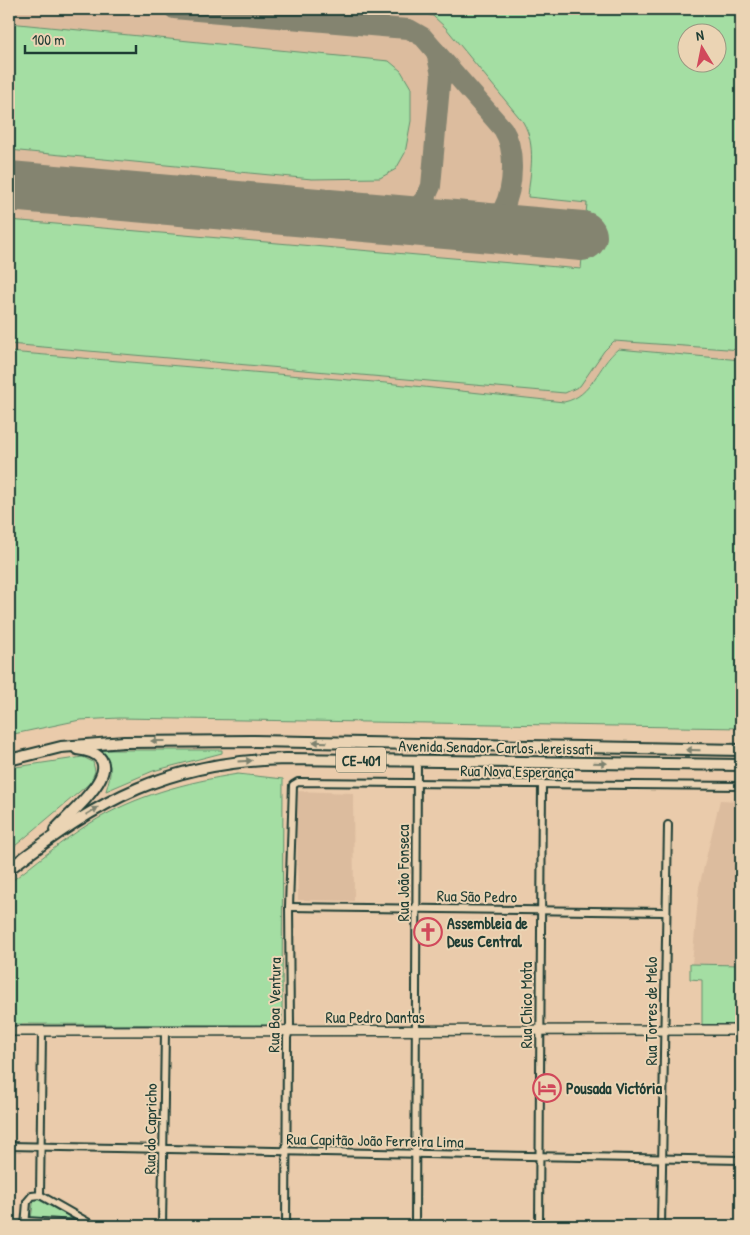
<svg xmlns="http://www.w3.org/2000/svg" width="750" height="1235" font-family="'Patrick Hand',sans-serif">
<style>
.built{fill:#dcbc9e;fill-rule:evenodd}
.green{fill:#a4dea3;stroke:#628e6c;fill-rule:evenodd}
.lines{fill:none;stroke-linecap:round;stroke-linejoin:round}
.taxiway{stroke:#848470;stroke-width:20}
.runway{stroke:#848470;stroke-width:50}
.minor-casing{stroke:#1f3d34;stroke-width:10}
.secondary-casing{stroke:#1f3d34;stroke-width:12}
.primary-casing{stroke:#1f3d34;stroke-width:14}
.minor{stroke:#ebd4b4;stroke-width:6}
.secondary{stroke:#ebd4b4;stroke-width:9}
.primary{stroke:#ebd4b4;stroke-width:10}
.oneway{fill:#7b816e}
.labels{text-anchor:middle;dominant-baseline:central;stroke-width:4;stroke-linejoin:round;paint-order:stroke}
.shield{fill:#ebd4b4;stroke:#5c6a5a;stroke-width:1}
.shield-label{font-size:15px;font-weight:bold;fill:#1f3d34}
.street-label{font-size:16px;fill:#1f3d34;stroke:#ebd4b4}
.poi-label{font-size:16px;font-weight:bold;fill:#1f3d34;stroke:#ebd4b4;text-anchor:start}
</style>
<rect width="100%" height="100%" fill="#eacbab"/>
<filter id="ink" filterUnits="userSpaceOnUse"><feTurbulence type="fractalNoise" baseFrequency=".02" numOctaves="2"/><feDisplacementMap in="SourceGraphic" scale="10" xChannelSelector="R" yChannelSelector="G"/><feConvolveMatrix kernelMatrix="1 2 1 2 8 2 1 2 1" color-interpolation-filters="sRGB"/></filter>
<g filter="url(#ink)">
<!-- built -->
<g class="built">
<path d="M9 9H741V360L618 349 610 355 584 394 564 402 386 383 9 352ZM688 32H718V62H688Z"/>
<polygon points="296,791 353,793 354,901 298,900"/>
<polygon points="720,800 741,801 741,965 692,964 699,887"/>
</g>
<!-- green -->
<g class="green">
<path d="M410 9H741V350L614 341 604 351 580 386 565 393 9 344V220L581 269 587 203 528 197C530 172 537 146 523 122L446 28 433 16ZM688 32H718V62H688Z"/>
<polygon points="9,23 389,61 401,71 411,88 411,121 405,153 396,169 380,178 312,179 9,150"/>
<path d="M618 349 741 360V728L119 718 80 720 9 735V352L386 383 564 402C593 396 597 366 618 349Z"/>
<path d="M108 750H222V753L153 771 106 791C110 776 115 764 101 751Z"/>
<polygon points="83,757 93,762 95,771 91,782 9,851 9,768"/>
<path d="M238 774 283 779 282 1022 274 1025 9 1024V883C35 864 61 841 89 824 134 796 186 782 238 774Z"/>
<polygon points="690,964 741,965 741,1027 704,1026 702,1024 702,980 690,979"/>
<polygon points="34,1197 73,1219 31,1219"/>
</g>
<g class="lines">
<!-- taxiway -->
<g class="taxiway">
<path d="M174 9 394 28 409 29 423 37 503 129C516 149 514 188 503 209 494 221 476 224 462 225"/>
<path d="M383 219C407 217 423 208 431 186L441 75 436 52"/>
</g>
<!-- runway -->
<polyline class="runway" points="9,186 582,236"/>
<defs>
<g id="minor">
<polyline points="289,907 665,912"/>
<polyline points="9,1146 741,1160"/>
<polyline points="40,1195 91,1224"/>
<polyline points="26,1221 93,1225"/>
<polyline points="25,1226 27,1202 32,1196 40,1195 42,1032"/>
<polyline points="162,1226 165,1032"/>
<polyline points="286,1226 287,1038 290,1025 289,907 293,785 298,782 741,786"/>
<polyline points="415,1226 417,761"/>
<polyline points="539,1226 542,785"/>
<polyline points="661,1226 668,825"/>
</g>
<polyline id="secondary" points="9,1031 741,1030"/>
<g id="primary">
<polyline points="9,760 61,747 124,742 254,741 741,750"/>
<path d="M55 830C72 811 140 757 77 749"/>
<path d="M9 869C100 799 169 761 286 759L741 765"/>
</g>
</defs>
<!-- minor casing -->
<use href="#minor" class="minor-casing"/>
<!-- secondary casing -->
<use href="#secondary" class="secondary-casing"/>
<!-- primary casing -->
<use href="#primary" class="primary-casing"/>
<!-- minor -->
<use href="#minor" class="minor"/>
<!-- secondary -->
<use href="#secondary" class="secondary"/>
<!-- primary -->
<use href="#primary" class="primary"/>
</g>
<!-- one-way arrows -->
<defs><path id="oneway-solid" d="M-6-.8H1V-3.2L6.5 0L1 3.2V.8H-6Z" transform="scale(1.25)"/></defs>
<g class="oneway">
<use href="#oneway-solid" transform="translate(158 741) rotate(180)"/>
<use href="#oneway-solid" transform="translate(320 742) rotate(-179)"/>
<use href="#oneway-solid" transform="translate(693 750) rotate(-179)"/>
<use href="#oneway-solid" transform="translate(245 761) rotate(-4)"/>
<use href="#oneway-solid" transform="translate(600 763) rotate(1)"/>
<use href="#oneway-solid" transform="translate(92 811) rotate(-31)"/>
</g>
</g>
<!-- icons -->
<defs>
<symbol id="church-ring" viewBox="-11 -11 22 22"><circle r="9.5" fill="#ebd4b4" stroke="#d1495b" stroke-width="1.5"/><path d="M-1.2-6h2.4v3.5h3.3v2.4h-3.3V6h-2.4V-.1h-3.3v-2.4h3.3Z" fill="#d1495b"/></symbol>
<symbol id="hotel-ring" viewBox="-11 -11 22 22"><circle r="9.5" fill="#ebd4b4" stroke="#d1495b" stroke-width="1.5"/><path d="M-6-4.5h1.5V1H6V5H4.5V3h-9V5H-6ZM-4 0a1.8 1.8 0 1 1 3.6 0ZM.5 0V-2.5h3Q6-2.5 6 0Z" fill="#d1495b"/></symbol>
</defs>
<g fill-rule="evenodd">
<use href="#church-ring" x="412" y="916" width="32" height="32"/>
<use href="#hotel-ring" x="531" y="1072" width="32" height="32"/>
</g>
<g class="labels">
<!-- shield labels -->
<rect class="shield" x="336" y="747.5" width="50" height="25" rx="4"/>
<g class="shield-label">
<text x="361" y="760">CE-401</text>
</g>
<!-- street labels -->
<g class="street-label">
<text transform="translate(496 747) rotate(1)">Avenida Senador Carlos Jereissati</text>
<text transform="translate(517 771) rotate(1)">Rua Nova Esperança</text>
<text transform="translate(403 873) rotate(-90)">Rua João Fonseca</text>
<text transform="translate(477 896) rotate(1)">Rua São Pedro</text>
<text transform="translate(274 1005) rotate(-89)">Rua Boa Ventura</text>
<text transform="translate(526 1005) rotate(-90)">Rua Chico Mota</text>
<text transform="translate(651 1011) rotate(-90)">Rua Torres de Melo</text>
<text x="375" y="1017">Rua Pedro Dantas</text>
<text transform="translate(150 1129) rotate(-89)">Rua do Capricho</text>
<text transform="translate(375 1140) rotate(1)">Rua Capitão João Ferreira Lima</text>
</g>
<!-- poi labels -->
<g class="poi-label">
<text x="447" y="923">Assembleia de<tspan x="447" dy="18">Deus Central</tspan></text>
<text x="566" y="1088">Pousada Victória</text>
</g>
</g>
<!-- margin -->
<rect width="750" height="1235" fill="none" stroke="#ebd4b4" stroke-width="30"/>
<rect x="15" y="15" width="720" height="1205" fill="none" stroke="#1f3d34" stroke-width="2" filter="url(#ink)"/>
<!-- north arrow -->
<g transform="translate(702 48) rotate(350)"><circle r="24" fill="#ebd4b4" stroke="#999881"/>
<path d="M0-4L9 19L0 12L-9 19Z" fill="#d1495b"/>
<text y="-8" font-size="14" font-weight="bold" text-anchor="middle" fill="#1f3d34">N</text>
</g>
<!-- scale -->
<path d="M25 45v8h111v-8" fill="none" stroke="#1f3d34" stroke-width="2.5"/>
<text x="32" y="45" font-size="15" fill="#1f3d34" stroke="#ebd4b4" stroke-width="4" paint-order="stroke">100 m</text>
</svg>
